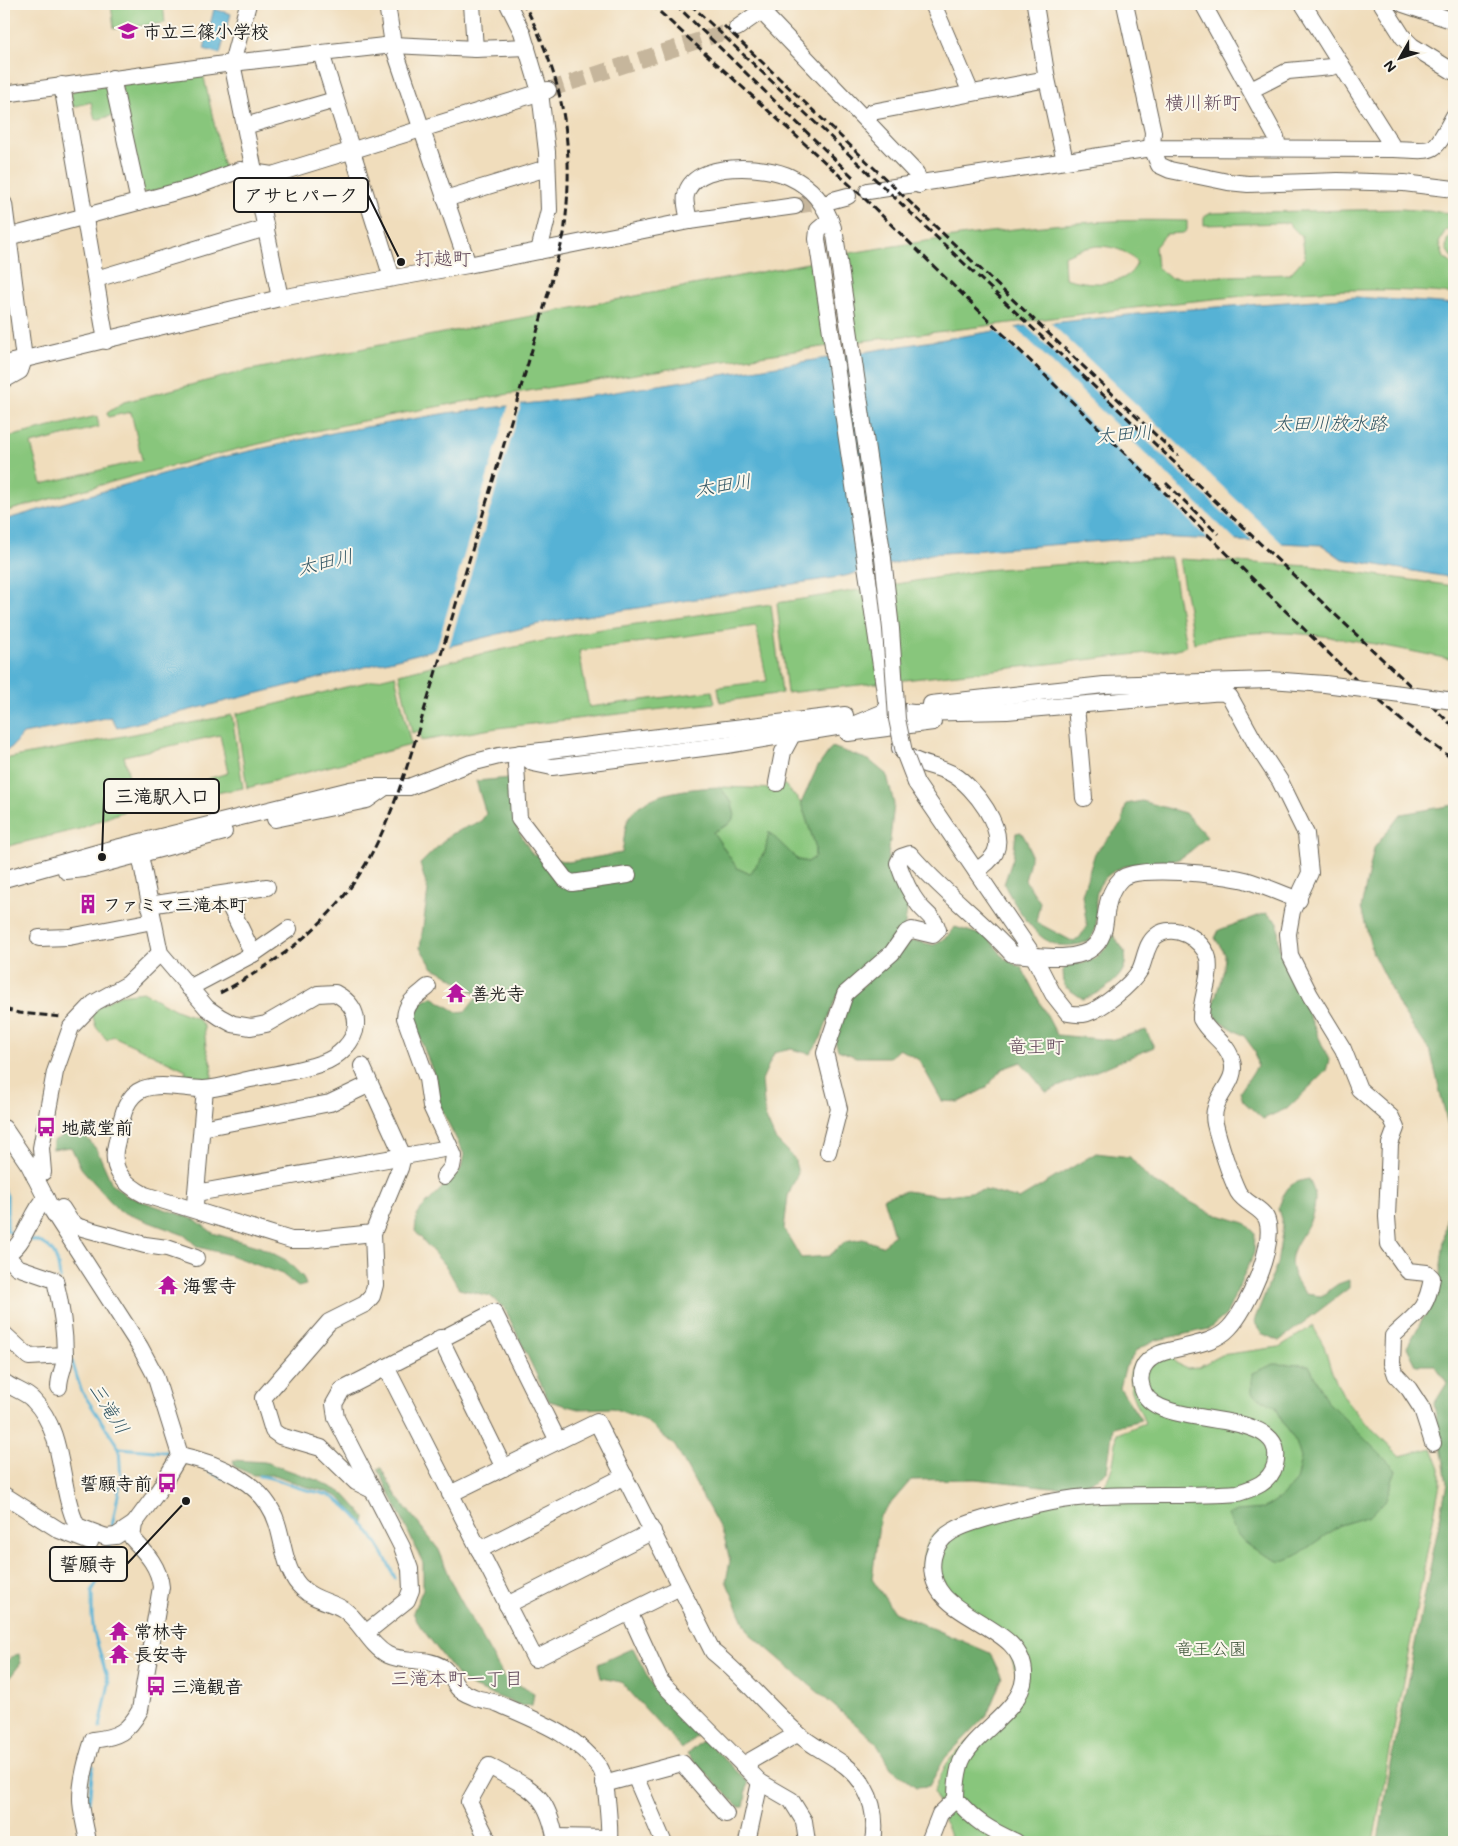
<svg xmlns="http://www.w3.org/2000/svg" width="1458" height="1846" font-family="Mali,'Klee One',sans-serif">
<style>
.green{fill:#88c67c;stroke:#52714c;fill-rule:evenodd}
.forest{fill:#6eab6c;stroke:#456444}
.water{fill:#57b2d5;stroke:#3a6778}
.pier{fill:#f0ddbc}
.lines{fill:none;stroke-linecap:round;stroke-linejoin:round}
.stream{stroke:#57b2d5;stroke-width:3}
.minor-tunnel{stroke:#c6b69c;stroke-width:16;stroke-dasharray:16 8;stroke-linecap:butt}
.minor-casing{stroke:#666054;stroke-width:18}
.minor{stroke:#fff;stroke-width:16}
.rail{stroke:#1c1c1c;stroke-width:3;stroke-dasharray:8 4;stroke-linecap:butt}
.minor-bridge-casing{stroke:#666054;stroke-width:18;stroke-linecap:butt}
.minor-bridge{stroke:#fff;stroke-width:16}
.labels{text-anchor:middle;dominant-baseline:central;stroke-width:4;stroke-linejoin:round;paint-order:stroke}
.poi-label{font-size:18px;font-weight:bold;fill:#1c1c1c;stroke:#fbf7ec;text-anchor:start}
.park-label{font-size:18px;fill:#42583e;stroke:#fbf7ec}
.neighbourhood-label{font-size:19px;fill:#634a5c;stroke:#fbf7ec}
.water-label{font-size:19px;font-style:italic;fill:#345866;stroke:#fbf7ec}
.leader{fill:none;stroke:#1c1c1c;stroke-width:2}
.callout-dot{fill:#1c1c1c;stroke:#fbf7ec;stroke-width:2}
.callout{fill:#fbf7ec;stroke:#1c1c1c;stroke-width:2}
.callout-label{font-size:19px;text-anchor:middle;font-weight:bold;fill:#1c1c1c}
</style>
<rect width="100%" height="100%" fill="#fbf7ec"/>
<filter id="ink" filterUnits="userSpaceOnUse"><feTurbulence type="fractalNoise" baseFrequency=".02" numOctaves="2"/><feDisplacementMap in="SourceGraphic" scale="10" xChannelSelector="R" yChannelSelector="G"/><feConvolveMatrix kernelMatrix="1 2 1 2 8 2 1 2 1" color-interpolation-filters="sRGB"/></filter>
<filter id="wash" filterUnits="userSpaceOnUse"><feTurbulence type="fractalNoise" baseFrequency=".0096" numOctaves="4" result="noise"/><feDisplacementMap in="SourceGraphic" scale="20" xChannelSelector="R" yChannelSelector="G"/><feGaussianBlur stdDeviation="1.12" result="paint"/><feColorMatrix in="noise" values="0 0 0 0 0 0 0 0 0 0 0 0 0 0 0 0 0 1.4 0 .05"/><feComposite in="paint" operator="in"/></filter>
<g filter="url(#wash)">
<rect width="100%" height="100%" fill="#f0ddbc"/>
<!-- green -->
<g class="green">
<polygon points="111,4 163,4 165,23 114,29"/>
<polygon points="203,73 224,168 193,180 146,193 139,189 121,84"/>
<polygon points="105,86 115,115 95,120 91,102 73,107 71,95 74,90"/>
<path d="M1401 209 1454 213V226L1445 231 1439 243 1444 258 1454 265V294C1344 283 1235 296 1125 309 1035 320 944 331 854 342L837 255C953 237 1069 216 1187 221V230L1183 233 1166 234 1155 247 1157 267 1170 278 1290 274 1305 257 1302 237 1288 223 1204 225V217L1211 213ZM1097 246C1111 246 1128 250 1137 263 1126 290 1086 284 1065 278L1064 256 1080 249Z"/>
<polygon points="1454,233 1454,261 1446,249 1447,240"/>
<path d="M818 261 829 346C657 371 485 394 315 431 211 454 107 483 4 512V438L97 416 99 427 31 444 42 484 142 460 131 412 108 417 107 413 124 402 245 371Z"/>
<polygon points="1150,558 1171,558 1186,646 1174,650 787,693 777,603 984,570"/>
<path d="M1179 559 1311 566 1454 586V660C1374 644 1273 618 1194 643Z"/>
<polygon points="771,604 782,693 720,702 718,687 767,681 756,626 579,651 589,707 712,691 715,703 497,728 421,741 419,731 412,733 399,674 467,657 596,630"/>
<polygon points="395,675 411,745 247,788 236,714"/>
<polygon points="232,715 243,788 211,794 207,779 228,773 220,735 124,756 134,798 194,783 196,794 124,811 79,829 4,847 4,759"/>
<polygon points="784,784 801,803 815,845 815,857 808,862 765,852 750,874 737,868 712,831 729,824 732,803 720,787 780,789"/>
<polygon points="143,992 176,1010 197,1018 204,1026 206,1047 212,1066 212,1080 182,1085 186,1070 113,1036 107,1040 96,1027 91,1011 119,995"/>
<path d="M1313 1326 1324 1346 1331 1370 1344 1397 1358 1415 1400 1456 1432 1448 1440 1469V1483L1373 1842H952L934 1792C938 1783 942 1770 948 1762 967 1738 1014 1708 1015 1677 1017 1623 924 1621 923 1568 923 1557 924 1548 930 1539 948 1516 1024 1498 1053 1495 1064 1493 1089 1494 1098 1489 1114 1481 1115 1449 1117 1434L1145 1423C1128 1382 1115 1367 1164 1343L1176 1363 1187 1368 1198 1367 1221 1355 1279 1347Z"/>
</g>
<!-- forest -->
<g class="forest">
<path d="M832 747 869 760 887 775 894 804 887 867 908 904 904 930 887 950 837 995 821 1038 810 1054 791 1049 774 1053 762 1080 765 1116 775 1139 794 1158 798 1173 788 1196 784 1229 801 1258 829 1256 845 1242 863 1239 882 1246 894 1235 883 1198 906 1191 941 1196 985 1190 1019 1199 1096 1153 1130 1157 1150 1180 1209 1212 1245 1223 1255 1233 1254 1253 1226 1315 1209 1329 1157 1340 1137 1350 1125 1368 1120 1388 1141 1420 1113 1427 1107 1471 1085 1487H1052L975 1479 911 1480 880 1516 872 1579 894 1612 990 1653 1002 1678 987 1715 945 1758 929 1786 916 1787 891 1768 875 1741 749 1633 726 1581 730 1561 724 1536 675 1446 645 1420 612 1408 578 1409 549 1401 505 1309 490 1296 459 1289 447 1268 415 1231 417 1213 461 1169 464 1154 440 1107 437 1083 411 1014 413 1007 432 997 457 1012 466 1011 478 996 446 974 433 968 420 948 428 891 420 864 451 834 481 821 486 814 476 781 510 778 517 828 532 854 568 862 622 853C624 843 624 831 627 822 637 792 693 788 720 787L732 803 735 816 729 824 713 832 737 868 750 874 765 852 769 832 798 860 808 862 815 857V845L801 803 817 768Z"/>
<path d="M1142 801 1185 813 1207 837C1198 844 1187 856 1176 860 1156 866 1135 860 1116 870 1082 889 1104 915 1093 935 1089 942 1082 944 1074 945 1067 946 1059 946 1051 943 1034 936 1012 901 1004 884L1013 858 1016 833 1021 832C1034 851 1031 858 1025 880L1040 902 1036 922 1074 942 1080 937 1087 926 1082 895 1095 853 1122 823 1126 804Z"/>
<polygon points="1454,805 1454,1842 1378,1842 1389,1775 1447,1483 1434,1404 1447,1383 1435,1365 1416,1365 1407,1347 1438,1292 1454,1152 1431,1053 1402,1011 1373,954 1361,908 1374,848 1401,814"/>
<polygon points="1266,913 1278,922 1279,948 1329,1060 1326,1071 1288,1108 1263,1119 1243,1101 1240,1092 1257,1066 1255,1051 1244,1036 1218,1020 1212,1008 1224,970 1225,954 1215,938 1219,930"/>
<polygon points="955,927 988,937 1005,959 1022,968 1057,1035 1110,1040 1146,1030 1154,1047 1046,1092 1021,1062 1002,1069 986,1088 959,1102 942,1101 919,1060 899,1049 890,1057 856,1057 838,1050 833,1035 847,1001 906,943 916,941 934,945 949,935"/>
<path d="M1113 935C1116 940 1122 946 1124 951 1133 975 1101 993 1083 999L1064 986 1063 970C1069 964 1072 965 1081 963 1097 961 1106 949 1113 935Z"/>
<polygon points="72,1131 83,1133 97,1150 112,1184 127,1196 196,1220 213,1233 260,1247 286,1260 303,1277 306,1285 298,1287 282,1274 230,1255 198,1247 184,1235 119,1211 81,1168 71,1147 52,1149 53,1141"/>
<path d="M1309 1179C1311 1184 1315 1192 1315 1197 1316 1239 1268 1248 1306 1294L1321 1296 1338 1284 1349 1280V1288L1279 1341 1261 1333 1254 1321 1277 1264 1283 1226 1278 1209C1286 1189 1287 1183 1309 1179Z"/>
<path d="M1274 1364 1309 1365 1326 1400 1396 1470 1386 1500 1370 1516 1340 1525 1296 1556 1280 1562C1253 1549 1238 1544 1228 1515L1236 1511 1263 1509 1281 1497 1296 1481 1301 1458 1296 1442 1283 1423 1276 1407 1252 1394V1373Z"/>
<polygon points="233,1460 265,1462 319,1481 343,1493 365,1517 364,1523 339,1497 325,1491 304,1486 275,1475 253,1475 235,1467"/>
<polygon points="381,1468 396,1495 439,1550 455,1590 504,1677 534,1693 532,1705 522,1706 470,1686 457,1675 420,1626 413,1612 423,1589 423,1563 378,1469"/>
<polygon points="633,1648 653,1687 699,1734 682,1749 621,1682 601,1678 598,1664"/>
<path d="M19 1654 21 1663 4 1685C4 1670 2 1658 19 1654Z"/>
<polygon points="704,1739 748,1782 744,1807 739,1807 687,1754"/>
</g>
<!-- water -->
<g class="water">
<polygon points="214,9 231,14 220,54 204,49"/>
<polygon points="1356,297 1454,304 1454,578 1342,559 1322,545 1155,537 931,554 845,576 547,622 117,728 111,717 23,734 11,748 4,750 4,520 214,459 337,432 447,413 578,398 1032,325 1177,310"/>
</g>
<!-- pier -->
<g class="pier">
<polygon points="1049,321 1059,331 1285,546 1257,545 1024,324"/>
<polygon points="1014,326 1239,544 1211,542 994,329"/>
<polygon points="522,402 448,650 435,653 509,404"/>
</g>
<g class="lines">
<!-- stream -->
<g class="stream">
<polyline points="4,1190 7,1196 7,1230 18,1237"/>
<path d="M27 1239C53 1243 57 1253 60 1278"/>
<polyline points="72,1361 81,1390 119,1448 121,1480 111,1531"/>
<polyline points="119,1448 167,1452"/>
<polyline points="209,1471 223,1478"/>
<path d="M259 1476C276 1477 287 1485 303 1489 314 1492 326 1492 336 1499 362 1516 383 1550 395 1578"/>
<polyline points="100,1727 109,1683 94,1633 92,1617 92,1592 105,1568 109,1542"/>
<polyline points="89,1802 93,1766"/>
</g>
</g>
</g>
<g filter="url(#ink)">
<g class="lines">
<!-- minor-tunnel -->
<g class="minor-tunnel">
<polyline points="548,90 737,28"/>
<polyline points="795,206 833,200"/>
</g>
<defs>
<g id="minor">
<polyline points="248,4 232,63 280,298"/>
<polyline points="387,4 393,45 468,265"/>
<polyline points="472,4 475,49"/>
<polyline points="508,4 522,32 540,92 547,152 549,210 539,251"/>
<polyline points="933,4 971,93"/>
<polyline points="1035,4 1047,79 1065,161"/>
<path d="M1125 4 1153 132 1152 148 1394 149C1439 151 1432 155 1454 116"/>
<polyline points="1203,4 1276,137 1278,148"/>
<polyline points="1303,4 1394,149"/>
<polyline points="1382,4 1403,37 1412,46 1454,72"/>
<polyline points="1403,4 1454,21"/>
<polyline points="762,12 916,173 919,185"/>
<polyline points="737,28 768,6 776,4"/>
<polyline points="321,53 392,278"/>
<polyline points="112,78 139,202"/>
<polyline points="62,85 106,341"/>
<polyline points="1251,90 1288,71 1331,67 1341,64"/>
<polyline points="4,94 232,63 393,45 475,49 527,47"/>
<polyline points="865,118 872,112 1047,79"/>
<polyline points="245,126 335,100"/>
<polyline points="868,191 1152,148 1159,165 1170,170 1228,182 1248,184 1338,181 1404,183 1454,189"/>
<polyline points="445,199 547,168"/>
<polyline points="833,200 848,196"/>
<polyline points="4,204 24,359 20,371 4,380"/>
<polyline points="830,220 818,230 817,239 886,699 892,721"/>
<path d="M689 221C688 214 684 202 686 195 693 160 767 165 790 177 812 187 826 206 833 228"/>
<polyline points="4,238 194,187 240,170 272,175 548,90"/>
<polyline points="96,279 266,228"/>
<polyline points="4,364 280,298 468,265 689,221 795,206"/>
<polyline points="931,704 1104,685 1270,680"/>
<polyline points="1076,706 1084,798"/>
<polyline points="848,733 933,722"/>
<path d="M900 748C912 766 936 764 954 775 974 787 1006 828 995 853 991 861 983 866 976 871"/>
<polyline points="777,783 783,752 790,739"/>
<path d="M916 783 1033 955 1053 994 1068 1013C1073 1014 1078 1015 1083 1014 1099 1012 1132 984 1140 970 1145 960 1146 943 1156 936 1174 922 1203 939 1208 958 1212 978 1200 999 1201 1019 1209 1035 1228 1043 1232 1061 1239 1084 1209 1097 1215 1124 1219 1141 1230 1176 1238 1192 1245 1204 1263 1208 1267 1220 1276 1245 1247 1310 1229 1328 1206 1353 1155 1342 1143 1368 1139 1377 1140 1384 1144 1393 1163 1432 1290 1404 1275 1465 1270 1483 1254 1488 1238 1493 1188 1497 1137 1493 1087 1497 1051 1500 1018 1509 984 1519 963 1525 937 1533 933 1558 922 1622 1028 1619 1024 1678 1021 1712 973 1732 961 1762 957 1774 956 1787 956 1799 975 1822 990 1830 1016 1842"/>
<polyline points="275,819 367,800 384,788"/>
<path d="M140 855 160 953 207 1008 220 1017 233 1024 251 1027 266 1024 318 994 335 993C348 1000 357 1010 356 1025 355 1042 337 1058 322 1063 300 1071 274 1074 251 1079 236 1082 219 1089 203 1089 185 1089 160 1082 143 1089 122 1097 121 1126 116 1145 110 1170 124 1184 145 1195L291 1240H308L373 1233"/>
<polyline points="66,871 84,869 224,832"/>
<path d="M628 875 572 883 565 879 519 819 516 765 520 753 533 763 552 767 727 745 855 724 889 710 913 713 1007 711 1223 692 1230 697 1257 746 1280 781 1306 834 1310 873 1292 911 1288 934 1290 955 1310 995 1343 1049 1359 1089 1391 1117 1396 1128 1390 1144 1387 1217 1389 1244 1408 1271 1427 1273 1432 1278C1426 1313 1415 1314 1393 1336L1392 1363 1396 1375 1409 1389 1422 1409 1433 1443"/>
<polyline points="4,879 104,851 350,790 371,787 409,787 471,763 499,756 845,715"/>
<polyline points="149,905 267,887"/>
<polyline points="39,938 69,937 153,921"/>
<polyline points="253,954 289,929"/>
<path d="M428 987C416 997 406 1002 405 1018L427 1079 431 1106 454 1156 452 1167 444 1177"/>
<polyline points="189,988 253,954 224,894"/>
<polyline points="362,1066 403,1156 400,1168 373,1233 375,1285 372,1296 365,1304 329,1322 263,1398 273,1431 280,1436 321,1448 356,1482 372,1490"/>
<path d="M4 1128 29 1165 53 1212 140 1347 155 1375 180 1455 159 1490 134 1524 132 1538C146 1553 159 1566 161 1587L140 1710C128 1732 118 1737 93 1740 87 1759 81 1779 81 1799 81 1813 86 1828 88 1842"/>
<polyline points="202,1128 330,1103 370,1084"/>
<path d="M828 1152 839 1109 825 1053 845 994 892 953 906 933 912 930 933 935 938 930C935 918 926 914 919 905 909 892 903 878 898 863L901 857 910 854C942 892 980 918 1012 954 1047 956 1101 969 1105 921 1107 905 1109 891 1121 879 1136 864 1224 875 1245 880 1263 885 1281 894 1299 900"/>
<polyline points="35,1177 43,1172 41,1148 55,1072 71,1027 94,1003 128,984 160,953"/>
<polyline points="196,1193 449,1148"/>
<polyline points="195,1204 205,1089"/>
<polyline points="62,1208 71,1222 79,1227 145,1245 167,1248 196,1258"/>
<path d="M4 1255C26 1247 29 1214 46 1198"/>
<path d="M6 1255 17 1267 55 1280C61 1304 65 1331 65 1356 65 1367 59 1375 59 1387"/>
<polyline points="4,1334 29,1357 65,1355"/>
<polyline points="440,1338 504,1468"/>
<polyline points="386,1367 535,1659 680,1587"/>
<path d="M4 1382C13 1389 26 1392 33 1400 66 1433 58 1486 77 1526L106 1537 116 1536 134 1524"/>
<path d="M180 1455C218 1463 265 1483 277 1523 284 1544 285 1574 303 1589 313 1599 331 1602 343 1609 361 1621 369 1645 388 1655 405 1663 426 1657 442 1667 449 1671 453 1682 458 1688 461 1692 469 1695 474 1697 482 1701 491 1700 499 1704 535 1720 577 1735 600 1768 607 1778 610 1829 609 1842"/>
<path d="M450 1494 597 1422 713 1652C743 1676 767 1706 796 1732 817 1752 850 1760 864 1787 874 1804 876 1823 873 1842"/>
<polyline points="4,1495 59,1530 90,1542"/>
<polyline points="479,1550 625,1476"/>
<polyline points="507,1605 653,1531"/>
<polyline points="629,1612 661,1682 760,1782 791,1800 804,1821 807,1842"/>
<polyline points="367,1632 407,1600 411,1590 410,1569 402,1547 336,1418 334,1404 342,1390 494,1312 558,1441"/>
<polyline points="743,1765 797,1734"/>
<polyline points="635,1776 663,1841"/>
<polyline points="604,1784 682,1763 726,1814"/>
<polyline points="555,1837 609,1838"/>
<path d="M489 1842 469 1802 489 1766C531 1790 547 1790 556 1842"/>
<polyline points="747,1842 760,1782"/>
<polyline points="929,1842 940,1814 956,1799"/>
</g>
</defs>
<!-- minor casing -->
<use href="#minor" class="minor-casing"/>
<!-- minor -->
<use href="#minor" class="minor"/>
<!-- rail -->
<g class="rail">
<polyline points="651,4 861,195 1355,679 1408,726 1454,760"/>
<polyline points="675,4 855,179"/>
<polyline points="690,4 1454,727"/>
<polyline points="724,26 1178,456"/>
<polyline points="1166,483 1218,534"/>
<path d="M220 993C274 964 320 932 355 881 385 837 401 786 417 735 429 693 442 652 454 611 491 485 531 360 564 234 575 146 565 82 524 4"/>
<polyline points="4,1009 19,1013 63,1017"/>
</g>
<defs>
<g id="minor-bridge">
<polyline points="835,235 883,558 891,629 897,719 904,752 916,783"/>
<polyline points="1270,680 1325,684 1454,701"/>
</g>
</defs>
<!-- minor-bridge casing -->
<use href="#minor-bridge" class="minor-bridge-casing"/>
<!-- minor-bridge -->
<use href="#minor-bridge" class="minor-bridge"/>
</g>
</g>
<!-- icons -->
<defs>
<symbol id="school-bare" viewBox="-9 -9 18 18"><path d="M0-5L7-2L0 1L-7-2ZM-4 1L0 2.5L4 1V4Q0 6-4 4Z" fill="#b5179e" stroke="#fbf7ec" stroke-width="2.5" paint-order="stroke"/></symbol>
<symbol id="building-bare" viewBox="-9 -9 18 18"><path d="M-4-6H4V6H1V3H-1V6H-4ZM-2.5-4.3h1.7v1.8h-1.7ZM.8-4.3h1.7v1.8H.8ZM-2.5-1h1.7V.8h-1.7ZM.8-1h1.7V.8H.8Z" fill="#b5179e" stroke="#fbf7ec" stroke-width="2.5" paint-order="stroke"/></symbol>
<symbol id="temple-bare" viewBox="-9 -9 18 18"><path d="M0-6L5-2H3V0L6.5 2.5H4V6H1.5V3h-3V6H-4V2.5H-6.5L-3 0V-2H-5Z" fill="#b5179e" stroke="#fbf7ec" stroke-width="2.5" paint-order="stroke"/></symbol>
<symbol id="bus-bare" viewBox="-9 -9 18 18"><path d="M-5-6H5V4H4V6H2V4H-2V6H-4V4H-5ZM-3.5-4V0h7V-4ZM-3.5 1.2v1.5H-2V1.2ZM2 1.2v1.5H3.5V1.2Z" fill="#b5179e" stroke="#fbf7ec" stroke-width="2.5" paint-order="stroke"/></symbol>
</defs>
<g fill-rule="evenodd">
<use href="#school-bare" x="114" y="17" width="28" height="28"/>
<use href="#building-bare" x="74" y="890" width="28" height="28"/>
<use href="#temple-bare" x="442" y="979" width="28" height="28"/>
<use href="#bus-bare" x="32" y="1113" width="28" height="28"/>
<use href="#temple-bare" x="154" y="1271" width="28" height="28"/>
<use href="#bus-bare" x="153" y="1469" width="28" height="28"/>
<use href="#temple-bare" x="105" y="1617" width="28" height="28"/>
<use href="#temple-bare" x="105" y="1640" width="28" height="28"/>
<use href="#bus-bare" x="142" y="1672" width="28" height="28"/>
</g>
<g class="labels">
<!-- poi labels -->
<g class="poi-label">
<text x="143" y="31">市立三篠小学校</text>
<text x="103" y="904">ファミマ三滝本町</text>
<text x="471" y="993">善光寺</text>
<text x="61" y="1127">地蔵堂前</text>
<text x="183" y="1285">海雲寺</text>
<text x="152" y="1483" text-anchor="end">誓願寺前</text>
<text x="134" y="1631">常林寺</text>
<text x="134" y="1654">長安寺</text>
<text x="171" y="1686">三滝観音</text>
</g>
<!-- park labels -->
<g class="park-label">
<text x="1211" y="1648">竜王公園</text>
</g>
<!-- neighbourhood labels -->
<g class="neighbourhood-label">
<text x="1203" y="101">横川新町</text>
<text x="443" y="257">打越町</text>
<text x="1036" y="1045">竜王町</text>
<text x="457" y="1677">三滝本町一丁目</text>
</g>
<!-- water labels -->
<g class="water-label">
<text x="1330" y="422">太田川放水路</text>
<text transform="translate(1124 433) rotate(-5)">太田川</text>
<text transform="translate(723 484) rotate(-9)">太田川</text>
<text transform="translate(325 561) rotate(-13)">太田川</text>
<text transform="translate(110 1408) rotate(58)">三滝川</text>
</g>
</g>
<!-- callouts -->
<path class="leader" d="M401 262L368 195M102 857L104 796M186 1501L127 1564"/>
<g class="callout-dot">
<circle cx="401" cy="262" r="5"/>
<circle cx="102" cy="857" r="5"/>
<circle cx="186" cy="1501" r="5"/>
</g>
<g class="callout">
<rect x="234" y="178" width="134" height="34" rx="5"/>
<rect x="104" y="779" width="115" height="34" rx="5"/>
<rect x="50" y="1547" width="77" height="34" rx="5"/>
</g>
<g class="callout-label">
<text x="301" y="202">アサヒパーク</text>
<text x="162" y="803">三滝駅入口</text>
<text x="88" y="1571">誓願寺</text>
</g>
<!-- margin -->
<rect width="1458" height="1846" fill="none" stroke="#fbf7ec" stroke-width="20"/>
<!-- north arrow -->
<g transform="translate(1400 58) rotate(231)" stroke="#fbf7ec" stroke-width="4" paint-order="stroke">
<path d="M0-4L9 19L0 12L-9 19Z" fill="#1c1c1c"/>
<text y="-8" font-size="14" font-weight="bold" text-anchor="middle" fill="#1c1c1c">N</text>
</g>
</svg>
